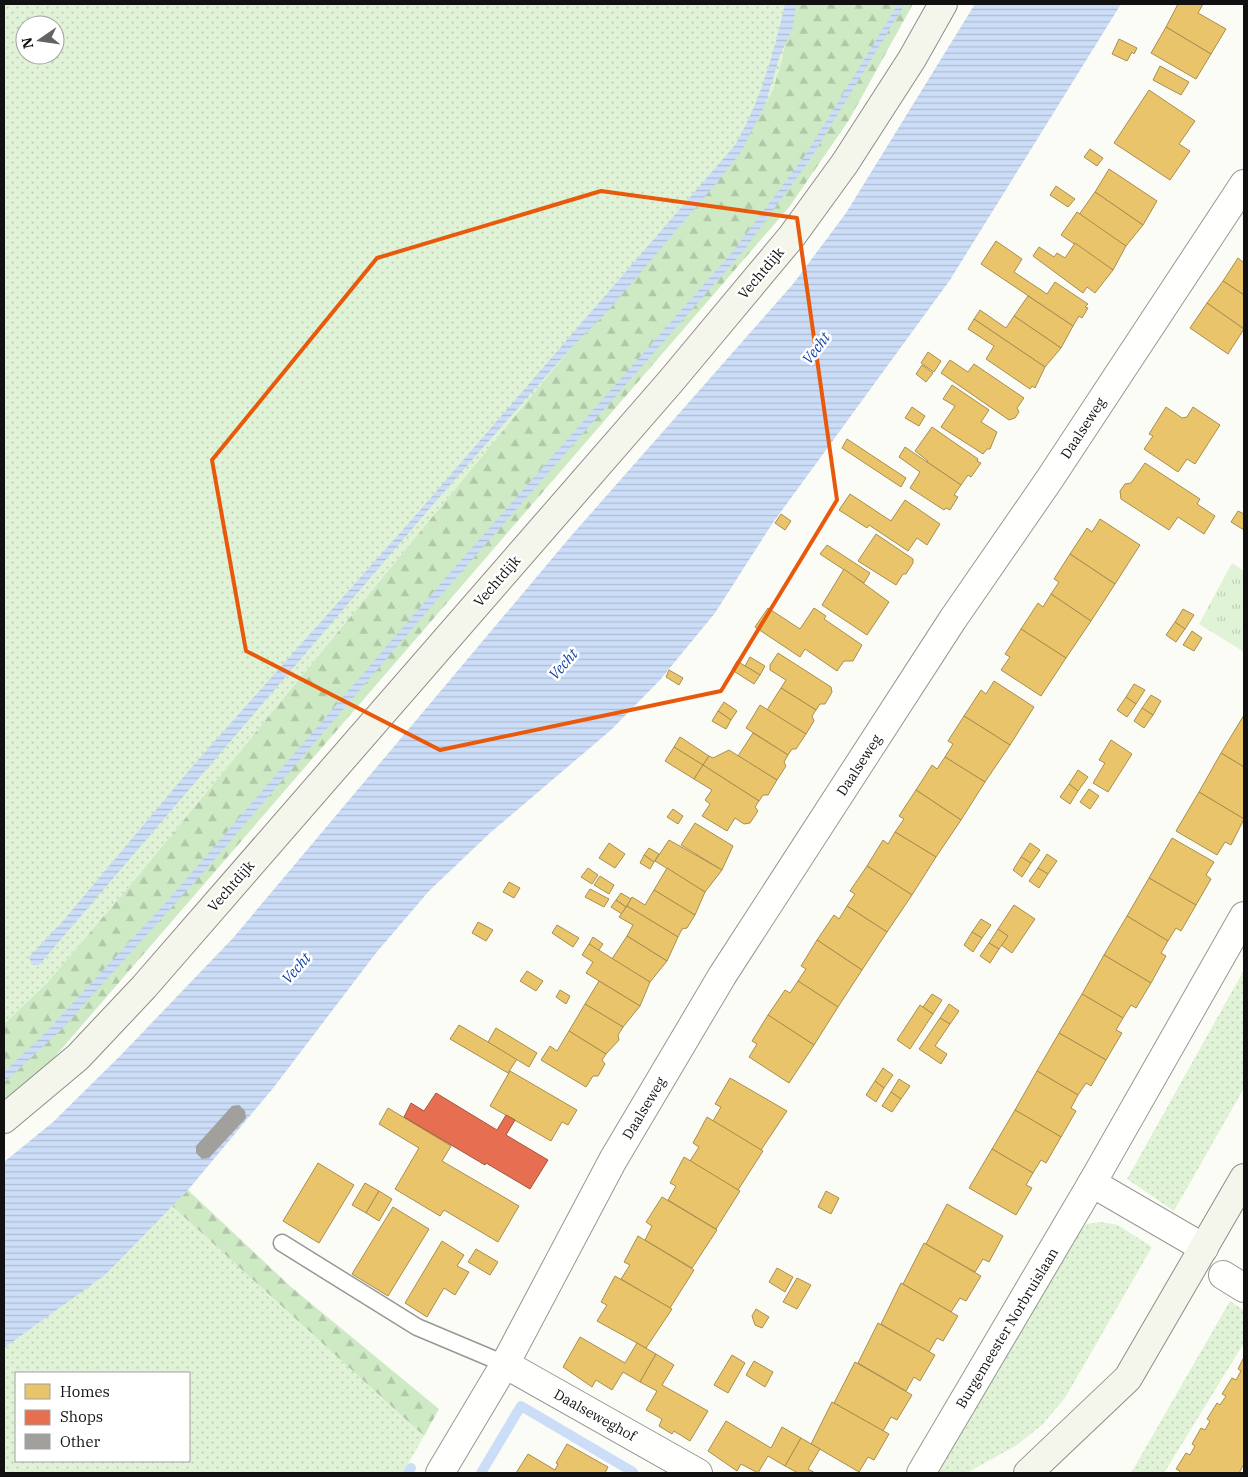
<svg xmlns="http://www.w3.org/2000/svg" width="1248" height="1477" font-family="'IBM Plex Serif',serif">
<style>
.grass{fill:url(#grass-dots);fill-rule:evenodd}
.forest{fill:url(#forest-firs)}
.park{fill:url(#park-tufts)}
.water{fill:url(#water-rules)}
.homes{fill:#e9c46a;stroke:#a88e4f}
.shops{fill:#e76f51;stroke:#a7533e}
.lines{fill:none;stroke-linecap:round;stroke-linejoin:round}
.stream{stroke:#ccddf7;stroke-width:10}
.building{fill:#a1a09c}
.lane-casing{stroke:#979795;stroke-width:19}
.street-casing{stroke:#979795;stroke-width:30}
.secondary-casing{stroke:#8d8d8b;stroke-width:30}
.lane{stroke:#fffffe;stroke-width:16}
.street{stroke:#fffffe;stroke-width:28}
.secondary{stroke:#f4f6eb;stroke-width:28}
.marked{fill:none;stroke:#e8590c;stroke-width:4;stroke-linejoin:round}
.labels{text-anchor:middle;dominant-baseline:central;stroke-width:5;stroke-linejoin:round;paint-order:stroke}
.street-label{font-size:14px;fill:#111;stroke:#fff}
.water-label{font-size:15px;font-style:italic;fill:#1644a6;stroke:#fff}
</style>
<defs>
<pattern id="grass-dots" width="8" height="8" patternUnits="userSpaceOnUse" patternTransform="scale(1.25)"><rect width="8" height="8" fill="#e0f3d7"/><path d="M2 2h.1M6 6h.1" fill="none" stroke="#bfcfb8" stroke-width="1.8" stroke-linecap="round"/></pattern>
<pattern id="forest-firs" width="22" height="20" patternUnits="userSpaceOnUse" patternTransform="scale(1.25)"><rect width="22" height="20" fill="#ceeac4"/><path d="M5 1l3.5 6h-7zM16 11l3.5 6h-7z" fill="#b0c8a7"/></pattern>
<pattern id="park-tufts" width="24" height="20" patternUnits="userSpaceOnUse" patternTransform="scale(1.25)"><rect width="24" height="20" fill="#e0f3d7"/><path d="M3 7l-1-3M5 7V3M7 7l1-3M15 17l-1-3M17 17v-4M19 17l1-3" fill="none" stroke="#bfcfb8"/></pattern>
<pattern id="water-rules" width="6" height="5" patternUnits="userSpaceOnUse" patternTransform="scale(1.25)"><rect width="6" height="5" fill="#ccddf7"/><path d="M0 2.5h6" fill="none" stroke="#aebdd3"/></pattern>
</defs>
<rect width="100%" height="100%" fill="#fcfcf7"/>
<!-- grass -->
<g class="grass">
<path d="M4 4H792L782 60 772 93 748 132 137 877 46 984 4 1024ZM25 25H55V55H25Z"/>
<polygon points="1244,970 1244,1088 1174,1211 1127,1179"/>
<path d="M172 1206 424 1436 403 1473H4V1348L104 1275ZM16 1373H189V1461H16Z"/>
<polygon points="1101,1222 1118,1225 1152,1247 1065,1398 1042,1425 1017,1445 967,1473 932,1473 1075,1239 1086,1224"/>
<polygon points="1230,1301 1244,1311 1244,1343 1164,1473 1131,1473"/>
</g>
<!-- forest -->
<g class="forest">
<polygon points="792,4 913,4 849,120 790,206 46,1067 4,1103 4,1024 46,984 137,877 748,132 772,93 782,60"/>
<polygon points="188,1190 291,1287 439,1409 424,1436 172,1206"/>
</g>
<!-- park -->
<polygon class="park" points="1232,563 1244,571 1244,652 1199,624"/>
<!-- water -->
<g class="water">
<path d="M785 4H796L793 27 780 55 765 105 741 152 719 180 608 311 570 349 436 501 39 965H32L29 957 63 921 197 761 415 516 735 145C760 102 774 53 785 4Z"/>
<polygon points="898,4 905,4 811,158 745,249 449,586 208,867 61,1030 4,1083 4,1072 45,1033 169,899 441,583 734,250 806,154"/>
<polygon points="975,4 1121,4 950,280 772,524 715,613 660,680 611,730 490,833 429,891 376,953 274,1087 188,1190 105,1275 4,1348 4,1162 53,1122 120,1056 233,938 571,536 793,284 846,213"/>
</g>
<!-- homes -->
<g class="homes">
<polygon points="1178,4 1203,4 1198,13 1226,29 1211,54 1166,27"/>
<polygon points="1166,27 1211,54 1196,79 1151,53"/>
<polygon points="1119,39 1137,48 1134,54 1132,52 1127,61 1112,54"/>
<polygon points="1160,66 1189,82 1181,95 1153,80"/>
<polygon points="1149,90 1195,121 1179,144 1190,151 1170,180 1114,143"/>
<polygon points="1090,149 1103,158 1097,166 1084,157"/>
<polygon points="1109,169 1157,201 1143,225 1095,192"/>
<polygon points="1056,186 1075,199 1068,207 1050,195"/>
<polygon points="1095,192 1143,225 1126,246 1078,216"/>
<polygon points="1077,212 1126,246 1113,270 1061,235"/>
<polygon points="996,241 1022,259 1014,272 1047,294 1055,282 1088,304 1085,307 1088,308 1082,318 1079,316 1073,326 981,264"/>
<polygon points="1075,243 1113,270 1095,293 1087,287 1083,293 1033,256 1039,247 1054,257 1057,253 1065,258"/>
<polygon points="1238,258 1244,263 1244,295 1223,281"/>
<polygon points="1223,281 1244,295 1244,329 1207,303"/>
<polygon points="1028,296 1073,326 1061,348 1014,316"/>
<polygon points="1207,303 1244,329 1228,354 1190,328"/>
<polygon points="980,310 1006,328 1014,316 1061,348 1045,367 974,319"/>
<polygon points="974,319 1045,367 1035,388 1032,386 1030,389 986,359 994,346 968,329"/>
<polygon points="928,352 941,361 934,372 921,363"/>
<polygon points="950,360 968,372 974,364 1024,398 1017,408 1019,412 1015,418 1009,420 941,373"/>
<polygon points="922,365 933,373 926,382 916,374"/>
<polygon points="952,385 989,410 981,422 997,432 990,449 987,449 983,454 941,427 955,406 943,399"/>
<polygon points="912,407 925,416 919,426 905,418"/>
<polygon points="1166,407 1182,418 1187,417 1193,407 1220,425 1195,464 1187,459 1178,472 1144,449 1153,436 1149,434"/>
<polygon points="932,427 978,459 977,461 981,463 971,477 968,475 961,485 927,462 928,461 915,451"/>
<polygon points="847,439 906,478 901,487 842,448"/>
<polygon points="905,447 961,485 954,495 958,497 950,510 946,508 944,510 910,488 920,472 899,457"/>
<polygon points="1145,463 1200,499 1197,504 1215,516 1204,534 1178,517 1169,530 1121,499 1120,491 1125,484 1131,483"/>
<polygon points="850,494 891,521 905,500 940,524 927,545 917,538 908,551 869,525 867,528 839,510"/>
<polygon points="1238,511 1244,514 1244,530 1231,522"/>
<polygon points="781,514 791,521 785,530 775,523"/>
<polygon points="1100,519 1140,545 1115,584 1070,554 1087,528 1092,532"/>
<polygon points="876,534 913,559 913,563 906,574 903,574 896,585 858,561"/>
<polygon points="827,545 870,573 864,583 820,554"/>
<polygon points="1070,554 1115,584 1091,621 1051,594 1059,582 1054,579"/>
<polygon points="844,569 889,602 867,635 822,605"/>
<polygon points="1051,594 1091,621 1066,658 1021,629 1038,603 1043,607"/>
<polygon points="768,608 800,629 814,608 826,616 824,619 862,645 853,661 844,661 837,671 805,649 800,657 755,627"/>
<polygon points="1183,609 1194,615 1185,629 1175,622"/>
<polygon points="1175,622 1185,629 1176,642 1166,635"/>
<polygon points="1021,629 1066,658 1041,696 1001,670 1010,657 1005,654"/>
<polygon points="1192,631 1202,638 1194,651 1183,645"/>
<polygon points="778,653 831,687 832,692 825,704 820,704 816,710 781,688 786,680 770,670 770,665"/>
<polygon points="750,657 765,666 760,675 745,666"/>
<polygon points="737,661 760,675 754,684 732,670"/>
<polygon points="669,670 683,678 679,685 666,677"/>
<polygon points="994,681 1034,707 1010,745 964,716 981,690 986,694"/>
<polygon points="1134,684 1145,690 1136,704 1126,697"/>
<polygon points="781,688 816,710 812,716 814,721 806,734 767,710"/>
<polygon points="1151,695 1161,701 1153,715 1142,708"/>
<polygon points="1126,697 1136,704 1127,717 1117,710"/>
<polygon points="724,702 737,711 731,720 718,711"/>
<polygon points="760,705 806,734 796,749 792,749 788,755 746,728"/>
<polygon points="1142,708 1153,715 1144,728 1134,721"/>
<polygon points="718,711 731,720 726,729 712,721"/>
<polygon points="1244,715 1244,767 1221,753"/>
<polygon points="964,716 1010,745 985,782 945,757 953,744 948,741"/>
<polygon points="753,733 788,755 784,762 786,766 777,780 738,756"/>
<polygon points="680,737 709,756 703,765 674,747"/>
<polygon points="1111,740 1132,754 1108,792 1093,783 1105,763 1099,760"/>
<polygon points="674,747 703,765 694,779 665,761"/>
<polygon points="729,750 777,780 768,795 763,795 759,801 703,765 709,756 713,758"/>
<polygon points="1221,753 1244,767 1244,819 1199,792"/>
<polygon points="945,757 985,782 961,820 916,790 932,765 937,769"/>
<polygon points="703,765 759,801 755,807 758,811 750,823 744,824 735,818 727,831 702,816 710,804 705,800 712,790 694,779"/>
<polygon points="1078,770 1088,777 1078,791 1069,784"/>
<polygon points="1069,784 1078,791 1070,804 1060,797"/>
<polygon points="1089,789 1099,796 1090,809 1080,802"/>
<polygon points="916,790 961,820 936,857 895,832 904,819 899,816"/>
<polygon points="1199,792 1244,819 1231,845 1225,842 1217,855 1176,831"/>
<polygon points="673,809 683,816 678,824 667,817"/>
<polygon points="695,823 733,846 722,870 681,845"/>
<polygon points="895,832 936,857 912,895 867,866 883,840 888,844"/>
<polygon points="1172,838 1214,862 1206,875 1211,879 1196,905 1149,878"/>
<polygon points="669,840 722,870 705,892 655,861"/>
<polygon points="609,843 625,854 615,868 599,858"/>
<polygon points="1030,843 1040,850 1031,863 1021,857"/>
<polygon points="649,848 659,854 654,862 644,855"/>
<polygon points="1047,854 1057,861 1048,874 1038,868"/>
<polygon points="644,855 654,862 650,869 640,863"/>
<polygon points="1021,857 1031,863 1022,877 1013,870"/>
<polygon points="867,866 912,895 887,932 847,906 855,894 850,891"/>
<polygon points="588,868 598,875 592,884 581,877"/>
<polygon points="667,868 705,892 695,915 654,890"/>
<polygon points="1038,868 1048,874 1039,888 1029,881"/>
<polygon points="600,876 614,885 609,894 594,885"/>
<polygon points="1149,878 1196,905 1181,931 1176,928 1168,941 1127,916"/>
<polygon points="509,882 520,888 514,898 503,892"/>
<polygon points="590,889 609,899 604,907 585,897"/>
<polygon points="654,890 695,915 687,928 682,929 678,937 627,906 632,897 645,905"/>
<polygon points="621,893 631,899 626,907 616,900"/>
<polygon points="616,900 626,907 622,914 611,907"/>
<polygon points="1014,905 1035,919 1012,953 1001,945 1008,936 998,929"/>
<polygon points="627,906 678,937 667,961 627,936 633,925 619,917"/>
<polygon points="847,906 887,932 862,970 817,940 834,915 839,919"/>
<polygon points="1127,916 1168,941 1161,953 1166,956 1151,983 1104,955"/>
<polygon points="981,919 991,925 982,938 972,932"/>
<polygon points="478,922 493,930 486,941 472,933"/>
<polygon points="557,925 579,938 573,947 552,933"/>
<polygon points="998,929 1008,936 999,949 989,943"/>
<polygon points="972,932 982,938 973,952 964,945"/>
<polygon points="627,936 667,961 650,982 612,959"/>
<polygon points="593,937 603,944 598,951 589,944"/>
<polygon points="817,940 862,970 838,1007 798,981 806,969 801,966"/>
<polygon points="989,943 999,949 990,963 980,956"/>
<polygon points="589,944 650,982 640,1006 586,973 593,962 582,955"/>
<polygon points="1104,955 1151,983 1136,1008 1131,1005 1123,1018 1082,994"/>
<polygon points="527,971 543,981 536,991 520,981"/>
<polygon points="599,981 640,1006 623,1027 585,1004"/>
<polygon points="798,981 838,1007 814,1045 768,1015 785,990 790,993"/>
<polygon points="560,990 570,996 566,1004 556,997"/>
<polygon points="932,994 942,1000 933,1014 923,1007"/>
<polygon points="1082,994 1123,1018 1116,1030 1122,1033 1106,1060 1059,1033"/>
<polygon points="585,1004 623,1027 618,1035 619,1040 606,1054 569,1031"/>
<polygon points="949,1004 959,1011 950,1024 940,1018"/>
<polygon points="920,1005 933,1014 910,1049 897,1040"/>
<polygon points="768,1015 814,1045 789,1083 749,1057 757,1044 752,1041"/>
<polygon points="940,1018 950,1024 935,1046 947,1054 941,1064 919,1049"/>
<polygon points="459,1025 517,1059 508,1073 450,1039"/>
<polygon points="496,1028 537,1053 529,1067 488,1042"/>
<polygon points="569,1031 606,1054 602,1060 605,1064 598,1076 593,1076 586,1087 541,1060 550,1046 557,1051"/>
<polygon points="1059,1033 1106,1060 1091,1086 1086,1083 1078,1095 1037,1071"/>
<polygon points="883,1068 893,1075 884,1088 875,1081"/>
<polygon points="510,1071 577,1110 568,1125 562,1122 551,1141 490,1106"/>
<polygon points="1037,1071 1078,1095 1071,1108 1076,1111 1061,1137 1015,1110"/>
<polygon points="730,1078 787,1111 761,1150 713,1121 721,1107 715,1104"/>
<polygon points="899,1079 910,1086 901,1099 891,1092"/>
<polygon points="875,1081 884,1088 876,1102 866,1095"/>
<polygon points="891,1092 901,1099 892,1112 882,1106"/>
<polygon points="388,1108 451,1146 442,1161 519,1206 498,1242 444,1210 440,1216 395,1189 419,1148 379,1124"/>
<polygon points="1015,1110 1061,1137 1046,1163 1041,1160 1033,1173 992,1149"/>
<polygon points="707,1117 763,1151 738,1190 690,1161 699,1147 693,1143"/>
<polygon points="992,1149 1033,1173 1026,1185 1032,1188 1016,1215 969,1188"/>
<polygon points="684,1157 740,1191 716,1229 668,1200 676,1186 670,1183"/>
<polygon points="318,1163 354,1185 319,1243 283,1221"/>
<polygon points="365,1183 379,1191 366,1213 352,1205"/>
<polygon points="379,1191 392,1199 379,1221 366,1213"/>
<polygon points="826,1191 839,1198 831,1214 818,1207"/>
<polygon points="662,1197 717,1230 692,1268 645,1240 652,1226 646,1222"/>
<polygon points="947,1204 1003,1236 989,1262 983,1259 975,1272 926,1244"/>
<polygon points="393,1207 429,1229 388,1296 352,1274"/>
<polygon points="638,1236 694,1270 670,1308 621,1279 630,1265 624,1262"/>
<polygon points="442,1241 464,1255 457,1266 469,1272 455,1295 444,1288 427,1317 405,1303"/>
<polygon points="924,1243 981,1276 966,1301 960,1298 951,1312 903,1284"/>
<polygon points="476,1249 498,1262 490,1275 468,1262"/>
<polygon points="777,1268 793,1277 785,1292 769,1282"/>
<polygon points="615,1276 672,1309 646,1348 597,1321 607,1305 601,1302"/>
<polygon points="797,1278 811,1285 797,1309 783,1302"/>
<polygon points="901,1283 958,1316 943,1341 937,1338 929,1352 881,1324"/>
<polygon points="756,1309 769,1317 762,1328 755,1325 752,1316"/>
<polygon points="878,1323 935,1355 920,1381 914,1377 906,1391 858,1363"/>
<polygon points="580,1337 625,1363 637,1343 656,1354 640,1382 623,1372 612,1390 596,1380 592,1387 563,1367"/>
<polygon points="656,1354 674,1365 662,1385 708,1411 690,1441 674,1431 672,1434 659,1426 662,1419 646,1410 657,1391 640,1382"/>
<polygon points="732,1355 745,1363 728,1393 714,1385"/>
<polygon points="1244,1357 1244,1464 1239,1473 1179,1473 1180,1471 1176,1469 1186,1453 1190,1455 1195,1446 1192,1444 1201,1428 1205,1430 1210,1421 1207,1419 1217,1403 1220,1405 1226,1396 1222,1394 1232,1378 1236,1380 1241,1371 1238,1369"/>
<polygon points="754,1361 773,1372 765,1387 746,1375"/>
<polygon points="855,1362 912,1395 897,1420 891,1417 883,1431 834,1403"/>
<polygon points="832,1402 889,1434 874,1460 868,1457 859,1472 811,1444"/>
<polygon points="726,1421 771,1448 782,1427 801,1438 785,1466 768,1456 758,1473 741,1464 737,1471 708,1451"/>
<polygon points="801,1438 820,1449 808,1469 815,1473 798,1473 785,1466"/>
<polygon points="567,1444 608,1467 605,1473 516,1473 528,1454 555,1470 558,1464 556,1463"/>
</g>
<!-- shops -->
<polygon class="shops" points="436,1093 497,1130 506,1115 515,1120 506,1135 548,1160 530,1189 486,1163 485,1165 404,1117 411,1103 424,1111"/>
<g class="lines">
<!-- stream -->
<g class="stream">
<polyline points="408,1473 411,1468"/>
<polyline points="481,1473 521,1406 633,1472"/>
</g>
</g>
<!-- building -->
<polygon class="building" points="239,1105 245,1111 246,1118 209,1158 202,1159 196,1153 196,1146 232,1106"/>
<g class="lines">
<defs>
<polyline id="lane" points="282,1243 417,1327 505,1364"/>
<g id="street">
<polyline points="1092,1183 1204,1248"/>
<polyline points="1223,1275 1244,1288"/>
<polyline points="505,1364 698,1473"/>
<polyline points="440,1473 505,1364 613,1160 722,976 953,619 1049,480 1244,184"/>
<polyline points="921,1473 1092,1183 1244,916"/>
</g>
<g id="secondary">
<polyline points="4,1119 78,1057 144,987 671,381 792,236 845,163 912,59 943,4"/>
<polyline points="1028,1473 1128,1378 1244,1178"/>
</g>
</defs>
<!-- lane casing -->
<use href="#lane" class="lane-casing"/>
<!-- street casing -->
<use href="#street" class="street-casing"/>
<!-- secondary casing -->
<use href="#secondary" class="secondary-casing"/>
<!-- lane -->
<use href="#lane" class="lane"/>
<!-- street -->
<use href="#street" class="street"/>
<!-- secondary -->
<use href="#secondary" class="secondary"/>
</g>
<!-- marked area -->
<path class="marked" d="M601 191 797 218 837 500 721 691 440 750 246 651 212 460 377 258Z"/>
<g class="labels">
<!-- street labels -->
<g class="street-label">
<text transform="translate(761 273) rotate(-50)">Vechtdijk</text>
<text transform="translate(1083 428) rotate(-57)">Daalseweg</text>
<text transform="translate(497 581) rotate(-49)">Vechtdijk</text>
<text transform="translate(859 765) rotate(-57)">Daalseweg</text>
<text transform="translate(231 886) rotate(-49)">Vechtdijk</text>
<text transform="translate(644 1108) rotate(-59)">Daalseweg</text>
<text transform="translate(1007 1328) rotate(-59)">Burgemeester Norbruislaan</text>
<text transform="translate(595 1415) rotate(29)">Daalseweghof</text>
</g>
<!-- water labels -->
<g class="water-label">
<text transform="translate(816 348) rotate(-53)">Vecht</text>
<text transform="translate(563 664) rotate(-49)">Vecht</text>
<text transform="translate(296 968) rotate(-49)">Vecht</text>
</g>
</g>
<!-- border -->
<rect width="1248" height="1477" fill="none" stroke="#111111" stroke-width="10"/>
<!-- legend -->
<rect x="15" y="1372" width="175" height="90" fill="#ffffff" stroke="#a0a0a0"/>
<rect x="25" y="1384" width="25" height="15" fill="#e9c46a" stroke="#a0a0a0"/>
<text x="60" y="1397" font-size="15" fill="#111111">Homes</text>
<rect x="25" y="1410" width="25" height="15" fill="#e76f51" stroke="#a0a0a0"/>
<text x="60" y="1422" font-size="15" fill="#111111">Shops</text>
<rect x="25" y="1434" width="25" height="15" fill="#a1a09c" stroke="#a0a0a0"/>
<text x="60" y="1447" font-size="15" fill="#111111">Other</text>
<!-- north arrow -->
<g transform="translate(40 40) rotate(257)"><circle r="24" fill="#ffffff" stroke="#a0a0a0"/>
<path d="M0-4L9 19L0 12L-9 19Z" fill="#636362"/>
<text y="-8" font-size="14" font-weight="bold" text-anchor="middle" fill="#111111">N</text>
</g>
</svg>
